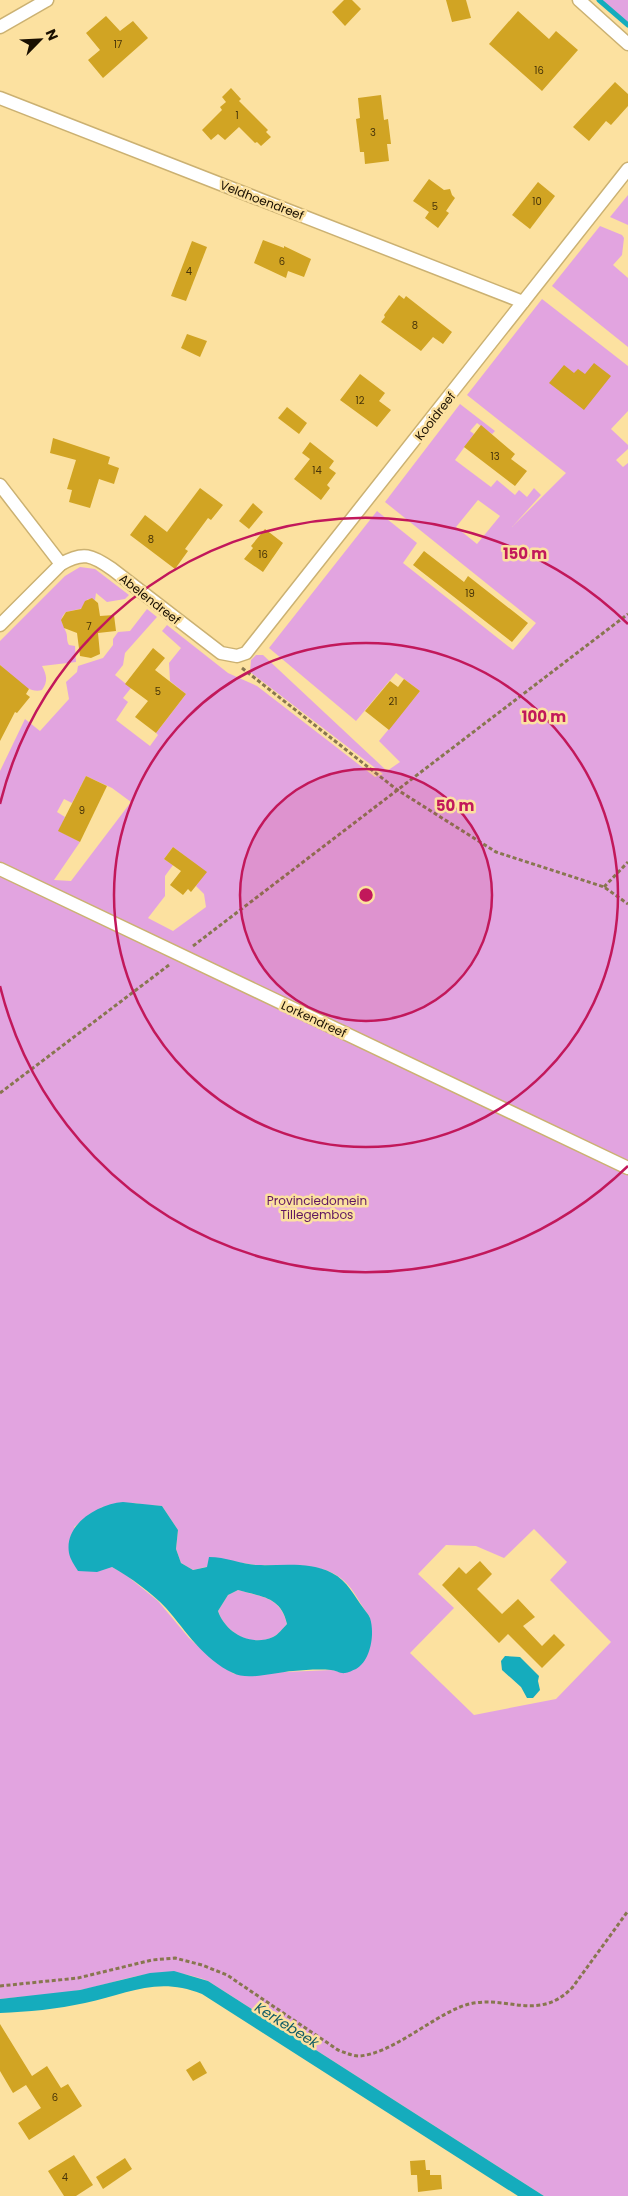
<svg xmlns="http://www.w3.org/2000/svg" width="628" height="2196" font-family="Poppins,sans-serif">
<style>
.green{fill:#e2a4e0;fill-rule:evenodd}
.water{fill:#15acbd;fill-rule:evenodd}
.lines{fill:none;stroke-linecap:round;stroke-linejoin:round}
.stream{stroke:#15acbd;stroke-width:5}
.building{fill:#d1a423}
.minor-casing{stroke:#cbb172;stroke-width:15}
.path{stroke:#88764f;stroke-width:3;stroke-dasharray:4 2.5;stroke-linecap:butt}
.minor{stroke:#fff;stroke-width:12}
.ring{fill:none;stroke:#c2185b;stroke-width:2.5}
.labels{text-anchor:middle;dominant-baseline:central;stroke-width:5;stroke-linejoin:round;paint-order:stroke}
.number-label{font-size:10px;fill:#473409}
.street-label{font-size:12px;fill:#190f00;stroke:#fce1a0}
.park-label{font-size:12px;fill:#5f1660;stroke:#fce1a0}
.water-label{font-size:14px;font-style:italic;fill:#0f5a64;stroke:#fce1a0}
.centre{fill:#c2185b;stroke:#fce1a0;stroke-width:2.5}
.ring-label{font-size:15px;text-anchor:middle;font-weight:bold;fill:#c2185b;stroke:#fce1a0;stroke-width:5;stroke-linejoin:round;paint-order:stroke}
</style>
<rect width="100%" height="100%" fill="#fce1a0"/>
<!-- green -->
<g class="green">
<polygon points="602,0 628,0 628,22"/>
<polygon points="628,195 628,225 610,217"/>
<polygon points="600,226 622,235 624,238 622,255 613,265 628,278 628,347 552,286"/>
<path d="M542 299 628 366V411L611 429 628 445V449L616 460 623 467 628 463V2196H544L208 1981C158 1962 128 1981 80 1990 54 1995 27 1996 0 1999V771L25 719 40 731 69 699 66 682 77 672 78 666 103 658 113 645V639L118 632 130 631 147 609 157 617 125 653 123 665 115 675 131 688 123 698 128 702 116 720 150 746 158 735 156 733 186 694 170 681 169 663 181 648 162 631 167 625 228 673 257 686 375 777 383 774 250 672 251 660 256 655H263L387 771 400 762 379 741 420 691 396 673 356 721 269 648 377 511 417 543 403 563 513 650 536 623 385 502 460 404 495 431 492 434 477 423 470 431 474 434 455 460 491 487 497 480 515 495 519 490 527 497 534 488 541 495 512 527 566 473 467 395ZM478 500 500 516 477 544 456 527ZM86 776 112 788 131 802 71 881 54 880 80 842 59 831 65 817 57 812 64 799 72 803ZM173 847 206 872 196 886 204 894 206 907 173 931 148 918 165 896V876L173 865 164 859ZM136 1503 143 1505 162 1506 178 1530 176 1549 181 1563 193 1570C208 1567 226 1562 242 1563 247 1563 252 1565 257 1565 286 1567 319 1560 343 1580 355 1590 360 1605 370 1617L345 1673 332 1670 234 1674 211 1658 189 1638 158 1601 126 1575 112 1567 74 1527 102 1507ZM534 1529 567 1562 550 1580 611 1642 556 1699 474 1715 410 1653 454 1608 418 1574 446 1545 476 1546 504 1558Z"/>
<path d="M80 567 95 569 129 595 125 599 107 602 96 593 95 600 88 599 83 605 84 608 66 612C58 620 63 623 66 632 68 637 66 640 69 645L75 646 76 662 42 666C47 675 48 682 42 690 27 695 11 674 0 665V641L65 576Z"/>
<path d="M238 1590C261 1597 280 1596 287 1624 283 1628 278 1635 273 1637 251 1648 225 1632 218 1611L228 1595Z"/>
</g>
<!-- water -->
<g class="water">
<path d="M123 1502 162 1506 178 1530 176 1549 181 1563 193 1570 207 1567 209 1557C226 1557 241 1564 257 1565 282 1566 309 1561 332 1573 348 1581 354 1596 364 1609 366 1612 369 1615 370 1618 375 1633 371 1661 356 1669 353 1670 348 1673 345 1673 341 1674 335 1670 331 1670 318 1669 305 1670 293 1671 277 1672 247 1681 233 1673 203 1659 187 1632 166 1608 151 1592 131 1578 112 1567L97 1572 78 1571C75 1566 70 1559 69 1553 64 1524 98 1504 123 1502ZM238 1590C261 1597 281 1596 287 1624 283 1628 278 1635 273 1637 250 1647 225 1632 218 1611L228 1595Z"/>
<polygon points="505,1656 520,1657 539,1676 538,1681 540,1690 533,1698 527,1698 521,1687 502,1670 501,1661"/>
<path d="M174 1971 208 1981 544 2196H518L202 1994C157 1976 128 1994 85 2003 58 2009 27 2012 0 2013V1999L80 1990 150 1973Z"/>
</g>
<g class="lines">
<!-- stream -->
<polyline class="stream" points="599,0 628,25"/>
</g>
<!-- building -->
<g class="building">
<polygon points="344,0 352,0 361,9 345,26 332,12"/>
<polygon points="446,0 466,0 471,18 452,22"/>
<polygon points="518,11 549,39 556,31 578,50 542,91 489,44"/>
<polygon points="106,16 120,31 133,21 148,38 103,78 88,60 100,50 86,33"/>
<polygon points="615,82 628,94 628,106 611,125 606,121 589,141 573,127"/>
<polygon points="231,88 241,99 239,101 268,130 266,132 271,137 261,146 257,142 255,143 239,127 225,140 218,134 211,140 202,130 222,110 220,107 226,102 222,97"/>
<polygon points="381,95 384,120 388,119 391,144 387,144 389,161 365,164 364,152 360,152 356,119 360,118 358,98"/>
<polygon points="429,179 444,190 450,189 452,195 455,198 446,211 449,213 438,228 425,218 429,212 413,201"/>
<polygon points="538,182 555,196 530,229 512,215"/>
<polygon points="263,240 284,248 284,246 311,259 304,277 288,271 286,278 254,263"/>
<polygon points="192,241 207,247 186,301 171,296"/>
<polygon points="399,295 404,299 406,296 452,332 443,344 433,337 421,351 381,322 385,317 384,315"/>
<polygon points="187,334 207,341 200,357 181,348"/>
<polygon points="594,363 611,376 584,410 549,383 564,365 574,373 578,369 585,374"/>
<polygon points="360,374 385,393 379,401 391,410 377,427 340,400"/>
<polygon points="287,407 307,423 299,434 278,418"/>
<polygon points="481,425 515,454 511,459 527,471 515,486 464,447"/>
<polygon points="53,438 110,457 108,464 119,468 114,484 99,479 90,508 69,502 72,490 67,489 76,460 50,453"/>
<polygon points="310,442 334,461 329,468 336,473 327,485 330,488 321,500 294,479 310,459 302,453"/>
<polygon points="200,488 223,505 211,520 208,518 185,549 188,551 175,569 130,535 145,515 167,532"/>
<polygon points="253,503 263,512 249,529 239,521"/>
<polygon points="265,529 283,543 263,572 244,559 253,548 251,546"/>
<polygon points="424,551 464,582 468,576 528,623 512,642 413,565"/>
<polygon points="92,598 98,603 100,616 114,615 116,631 98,633 100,654 91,658 80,656 77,633 64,628 61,620 66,612 81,609 85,601"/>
<polygon points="153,648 165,658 155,670 186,694 156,733 135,717 148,701 125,684"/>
<polygon points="0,665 29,689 26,694 30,697 17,713 15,712 0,741"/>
<polygon points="404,679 420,691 389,730 365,711 390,681 398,687"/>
<polygon points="86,776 107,786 80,842 58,831"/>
<polygon points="173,847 207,872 191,892 188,889 183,895 170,885 181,871 164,859"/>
<polygon points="480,1561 492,1574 477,1589 502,1614 518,1599 535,1617 523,1626 542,1646 554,1634 565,1645 542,1668 508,1634 499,1643 442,1585 459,1567 466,1574"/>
<polygon points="0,2024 32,2076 47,2066 61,2088 68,2084 82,2106 29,2140 18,2123 41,2108 26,2085 13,2093 0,2071"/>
<polygon points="200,2061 207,2073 193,2081 186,2070"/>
<polygon points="74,2155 93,2185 76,2196 64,2196 48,2171"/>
<polygon points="125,2158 132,2169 103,2189 96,2177"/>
<polygon points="425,2160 426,2170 430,2170 430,2175 441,2175 442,2189 418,2192 417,2175 411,2175 410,2161"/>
</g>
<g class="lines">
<defs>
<g id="minor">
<polyline points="579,0 628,44"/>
<polyline points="0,27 47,0"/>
<polyline points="0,98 523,302"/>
<polyline points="0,485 61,564"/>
<path d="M0 625 61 564C83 551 92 555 112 569L221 653 237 656 246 653 628 169"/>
<polyline points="0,869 628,1168"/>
</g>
</defs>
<!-- minor casing -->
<use href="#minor" class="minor-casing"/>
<!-- path -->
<g class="path">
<polyline points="242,668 396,789 496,852 604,887 628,904"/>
<polyline points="604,887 628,862"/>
<polyline points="193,946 628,614"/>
<polyline points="0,1093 169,965"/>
<path d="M0 1986 78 1978 152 1960 175 1958 202 1965 227 1975 338 2050C346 2053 352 2056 360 2056 392 2053 430 2019 460 2007 502 1990 535 2025 572 1988L628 1911"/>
</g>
<!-- minor -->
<use href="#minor" class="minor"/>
</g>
<!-- distance rings -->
<circle cx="366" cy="895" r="126" fill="#c2185b" fill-opacity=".12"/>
<g class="ring">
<circle cx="366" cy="895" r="126"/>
<circle cx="366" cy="895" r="252"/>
<path d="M628 1166A377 377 0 0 1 0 986M0 804A377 377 0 0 1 628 624"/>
</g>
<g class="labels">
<!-- number labels -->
<g class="number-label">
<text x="118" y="44">17</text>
<text x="539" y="70">16</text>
<text x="237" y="115">1</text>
<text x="373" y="132">3</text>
<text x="537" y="201">10</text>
<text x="435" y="206">5</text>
<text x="282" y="261">6</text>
<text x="189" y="271">4</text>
<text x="415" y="325">8</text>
<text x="360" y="400">12</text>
<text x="495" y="456">13</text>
<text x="317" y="470">14</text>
<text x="151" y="539">8</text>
<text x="263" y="554">16</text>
<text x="470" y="593">19</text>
<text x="89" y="626">7</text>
<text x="158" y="691">5</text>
<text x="393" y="701">21</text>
<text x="82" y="810">9</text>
<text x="55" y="2097">6</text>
<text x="65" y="2177">4</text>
</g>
<!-- street labels -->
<g class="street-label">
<text transform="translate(262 200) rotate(21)">Veldhoendreef</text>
<text transform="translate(435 416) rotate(-52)">Kooidreef</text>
<text transform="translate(150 599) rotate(38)">Abelendreef</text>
<text transform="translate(314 1019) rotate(25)">Lorkendreef</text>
</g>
<!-- park labels -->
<g class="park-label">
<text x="317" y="1200">Provinciedomein<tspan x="317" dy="14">Tillegembos</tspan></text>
</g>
<!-- water labels -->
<g class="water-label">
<text transform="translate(287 2025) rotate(32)">Kerkebeek</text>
</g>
</g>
<circle cx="366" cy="895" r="8" class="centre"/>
<g class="ring-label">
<text x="525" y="559">150 m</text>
<text x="544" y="722">100 m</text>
<text x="455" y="811">50 m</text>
</g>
<!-- north arrow -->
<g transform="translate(40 40) rotate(66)" stroke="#fce1a0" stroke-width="4" paint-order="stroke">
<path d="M0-4L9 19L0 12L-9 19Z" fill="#190f00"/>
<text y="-8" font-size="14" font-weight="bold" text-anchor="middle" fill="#190f00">N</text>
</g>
</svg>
